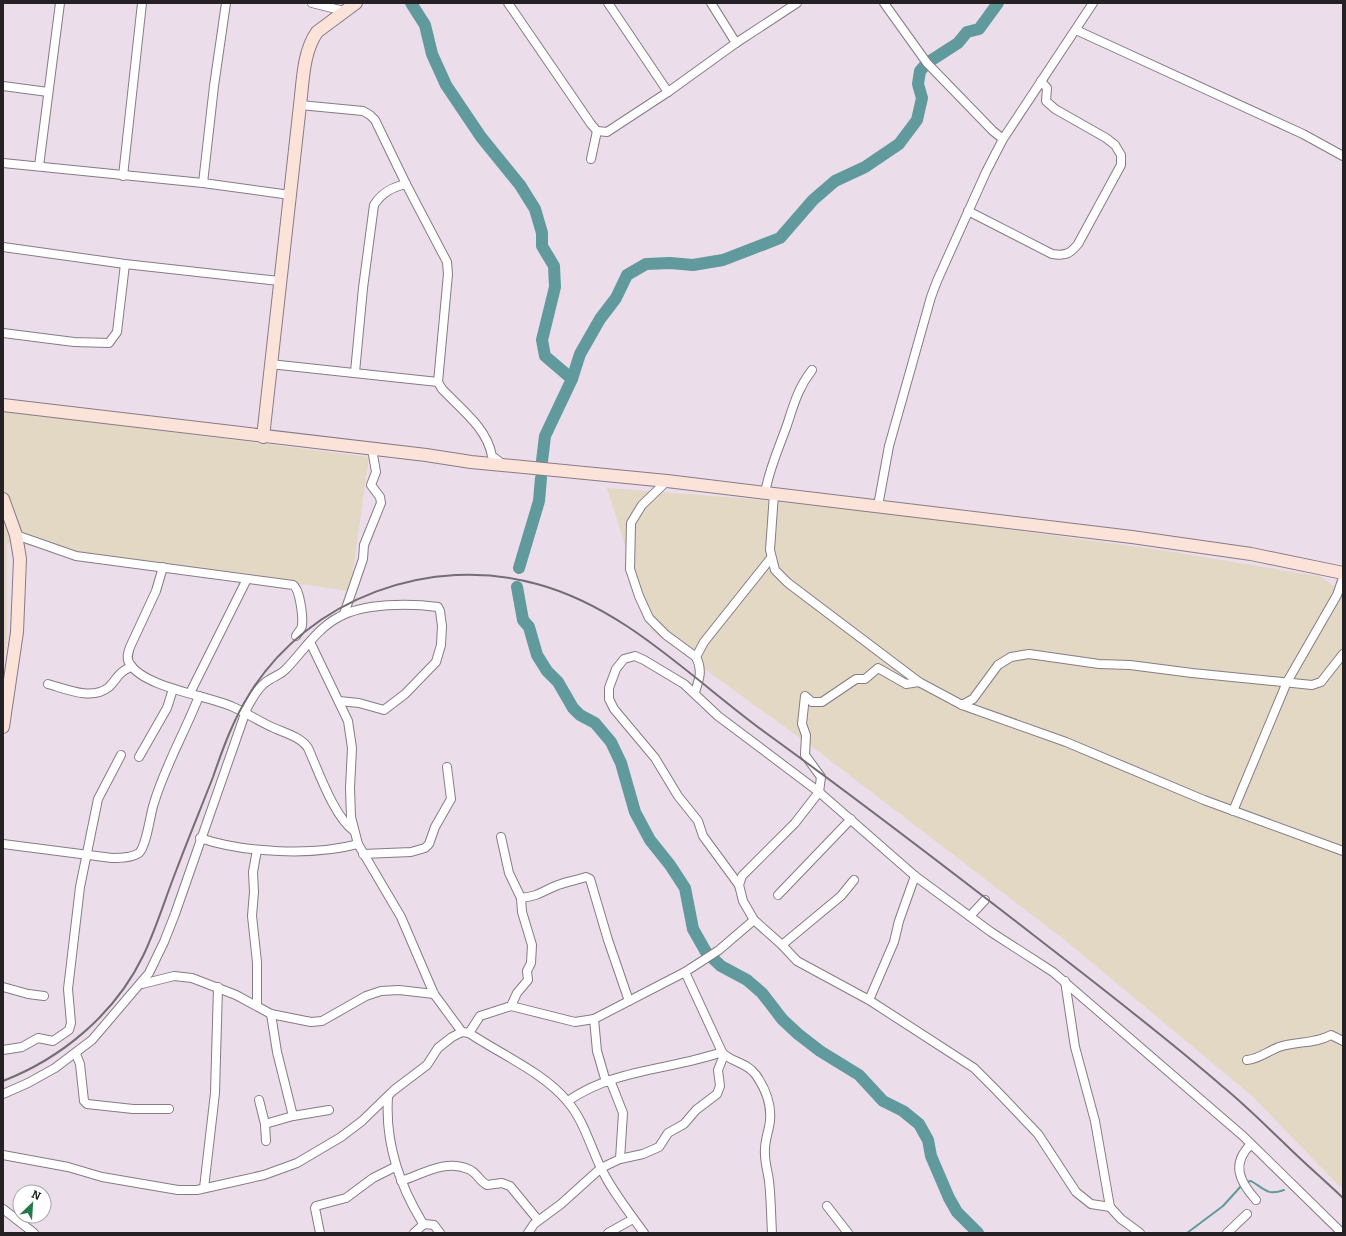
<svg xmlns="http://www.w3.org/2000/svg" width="1346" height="1236" font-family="Bitter,serif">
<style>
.industrial{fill:#e2d8c3}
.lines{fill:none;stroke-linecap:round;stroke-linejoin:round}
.stream{stroke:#609a9c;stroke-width:2}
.river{stroke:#609a9c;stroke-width:12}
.street-casing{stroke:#867b86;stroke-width:10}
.secondary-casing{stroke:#867b86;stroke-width:14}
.street{stroke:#fff;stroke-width:8}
.secondary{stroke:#fbe3d9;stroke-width:12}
.rail{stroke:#746d74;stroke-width:2}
</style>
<rect width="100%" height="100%" fill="#ebdeea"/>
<!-- industrial -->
<g class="industrial">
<polygon points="3,411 369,457 350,591 7,543 7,638 3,668"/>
<polygon points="607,488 751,499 886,513 1161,550 1322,577 1343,594 1343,1190 1251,1095 1066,941 814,748 652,631"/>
</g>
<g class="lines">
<!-- stream -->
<g class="stream">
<path d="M1245 1182 1251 1181C1265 1189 1267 1196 1284 1190"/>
<polyline points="1187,1233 1223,1206 1242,1185"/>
</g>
<!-- river -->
<g class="river">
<polyline points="411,3 425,25 432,54 446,85 481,137 520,185 535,209 542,233 542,246 554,266 555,287 542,340 545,356 572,379"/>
<polyline points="542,461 545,436 572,379 580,354 600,319 616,298 627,275 646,264 670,263 693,265 723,260 780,238 813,200 835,181 865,167 899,144 917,120 922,98 918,84 920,71 927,63 958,43 967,32 979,29 998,3"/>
<polyline points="519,568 539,501 541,478"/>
<polyline points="517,587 523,620 529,627 537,655 547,671 558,682 573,708 580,715 595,723 611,742 621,763 635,812 650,840 670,865 685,888 693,929 706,952 721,966 747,980 762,993 782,1019 798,1034 820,1051 859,1075 883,1101 903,1111 919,1124 928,1140 931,1156 949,1198 957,1212 978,1233"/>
</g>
<defs>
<g id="street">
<polyline points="312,3 344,11"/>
<polyline points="508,3 591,124 597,131 607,132 668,92 736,43 797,3"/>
<polyline points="608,3 668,92"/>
<polyline points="711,3 736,43"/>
<polyline points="884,3 927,63 993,131 1003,139"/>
<polyline points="1076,30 1303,134 1343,156"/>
<polyline points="3,86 48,92"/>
<path d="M300 105 363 111 370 115 375 120 406 184 447 262 448 274 438 382 442 389C461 409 487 428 492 456L504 465"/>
<polyline points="591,159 597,131"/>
<polyline points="3,163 203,183 290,195"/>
<polyline points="39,166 60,3"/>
<polyline points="123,176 142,3"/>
<polyline points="203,183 214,86 226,3"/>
<path d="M968 211 1052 254C1065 256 1070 254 1078 244L1121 165V155L1115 145 1106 138 1055 109 1046 101 1047 88 1041 81"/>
<polyline points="3,247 125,264 279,281"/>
<polyline points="3,333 74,342 109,343 117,332 125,264"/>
<polyline points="270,364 438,382"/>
<path d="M355 372 363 288 374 205C382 192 393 187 406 184"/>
<path d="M667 481 642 505 631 523 630 569 639 596 649 618 666 635 696 657C703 670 699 680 695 692"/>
<path d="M765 493C769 469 779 448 787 425 794 404 798 388 812 370"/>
<polyline points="774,494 770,550 775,570 788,583 919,682 962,705 1066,742 1204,800 1343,851"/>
<polyline points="878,506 889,446 931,297 937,281 986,172 1003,139 1093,3"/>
<path d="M16 535 76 556 293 585C300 589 303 617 302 625 302 629 298 632 296 636"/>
<path d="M163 567 156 591 130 647C128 653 126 659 130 664 145 688 207 695 233 707 247 713 260 722 274 728 285 733 301 737 308 748 318 770 334 817 354 831"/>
<polyline points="344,614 363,559 364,545 381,503 380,497 371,485 376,472 372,449"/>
<path d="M310 642 348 721 352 748 350 788 351 817 358 844 401 917 434 994 462 1032 469 1033C500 1054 543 1072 567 1101 583 1119 590 1145 600 1166 611 1190 629 1212 644 1233"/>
<polyline points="696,657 704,642 771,558"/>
<polyline points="919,682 906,684 878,668 865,679 856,679 822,702 812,702 805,696 802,724 806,735 805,755 821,777 819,792 795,823 742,876 739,885 743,901 754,920 782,945 797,961 869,1000 974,1068 996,1090 1038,1134 1076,1192 1091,1204 1110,1207"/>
<path d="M48 684C66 689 92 701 109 687 118 678 118 672 131 667"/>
<polyline points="190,693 247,579"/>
<polyline points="962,705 973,699 998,665 1011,657 1029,654 1099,664 1130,665 1192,673 1312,685 1321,682 1343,654"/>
<polyline points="139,757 167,708 173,689"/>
<polyline points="1233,811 1287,682 1337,595 1343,578"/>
<polyline points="501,837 509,873 521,898 522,912 532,945 531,963 527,971 528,980 517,993 511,1006"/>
<path d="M200 838C244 853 314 856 358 844"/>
<path d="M3 844 112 858C120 858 132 858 139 853 147 845 150 814 154 803 165 766 185 732 199 696"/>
<polyline points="363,854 411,852 425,848 429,844 435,827 451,799 447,767"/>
<polyline points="739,885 703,836 698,821 678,796 655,758 614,709 609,699 609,688 616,669 624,659 635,656 644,660 684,684 718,716 819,792 915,876 991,932 1053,972 1243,1136 1342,1233"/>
<polyline points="778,895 851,819"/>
<path d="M521 898C540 896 542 891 558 885 565 882 577 880 586 877L590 879 608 940 629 1001"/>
<polyline points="970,916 985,900"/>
<polyline points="782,945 841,896 854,880"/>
<path d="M685 972 722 1052C729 1062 746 1061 756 1075 767 1091 773 1109 769 1127 767 1136 764 1145 765 1154 765 1164 768 1172 769 1181 771 1198 771 1216 772 1233"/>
<polyline points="1065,981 1075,1047 1095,1121 1110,1207 1121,1219 1140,1233"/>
<polyline points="142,984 174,976 192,978 236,995 271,1014 311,1022 322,1021 366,996 381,991 399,990 434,994"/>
<polyline points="3,987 28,994 44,996"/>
<polyline points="869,1000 894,942 899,921 915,876"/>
<polyline points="257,1005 257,962 252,916 254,892 253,872 257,850"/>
<polyline points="271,1014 277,1052 293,1116"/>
<polyline points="594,1019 597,1051 606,1082"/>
<polyline points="469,1033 480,1016 511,1006 575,1022 594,1019 685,972 719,950 754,920"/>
<polyline points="3,1050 22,1047 38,1038 53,1041 69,1030 71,1023 68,989 80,887 98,799 121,755"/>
<polyline points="76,1054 80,1064 84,1101 87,1104 133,1109 169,1109"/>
<path d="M1247 1060C1259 1059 1268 1051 1279 1047 1296 1041 1315 1044 1331 1035L1343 1041"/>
<polyline points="610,1080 623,1113 620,1159"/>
<path d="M3 1094 28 1083 55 1068 92 1040 149 973 164 942 175 914 247 708C253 697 259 686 269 680 275 676 280 675 285 670 302 653 317 628 339 617 364 603 410 603 438 607L440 611 442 626 441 645 436 662 405 694 384 710 359 703 339 701"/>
<path d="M388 1097C385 1142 399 1184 422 1222L424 1224 434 1225 440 1233"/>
<polyline points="259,1100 265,1124 266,1141"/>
<path d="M568 1101C613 1069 671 1070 722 1052"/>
<polyline points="265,1124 293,1116 329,1110"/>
<path d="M1251 1144C1231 1164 1239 1181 1256 1200"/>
<polyline points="3,1155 68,1167 102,1177 178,1190 197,1190 264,1175 297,1163 341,1137 362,1121 394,1090 427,1065 438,1048 452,1037 462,1032"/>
<path d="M401 1181C423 1174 446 1159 468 1169 477 1172 479 1181 487 1185L502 1183 510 1186 538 1220"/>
<polyline points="204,1188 215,1093 218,987"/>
<polyline points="827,1206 848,1233"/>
<polyline points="3,1209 34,1233"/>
<polyline points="320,1233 315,1208 316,1206 346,1198 373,1178 395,1167"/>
<polyline points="414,1233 424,1224"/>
<polyline points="528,1233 534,1224 561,1204 601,1168 620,1159 643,1154 659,1147 668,1133 684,1124 696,1110 717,1094 720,1086 718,1070 724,1055"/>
<polyline points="608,1233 633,1219"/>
<polyline points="1227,1233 1247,1214"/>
</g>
<g id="secondary">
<polyline points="3,405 426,455 471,462 667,481 1132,537 1251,554 1343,573"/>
<path d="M263 437 300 105C303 81 303 52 317 32L356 3"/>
<polyline points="3,499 16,535 20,559 17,632 3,727"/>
</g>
</defs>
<!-- street casing -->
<use href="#street" class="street-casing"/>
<!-- secondary casing -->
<use href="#secondary" class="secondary-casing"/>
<!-- street -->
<use href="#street" class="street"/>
<!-- secondary -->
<use href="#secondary" class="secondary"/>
<!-- rail -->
<path class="rail" d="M3 1081C62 1058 115 1014 143 956 156 929 165 899 176 871 188 839 201 808 213 777 223 748 233 720 250 693 309 598 431 554 537 584 626 608 693 680 766 733 857 799 947 868 1036 937 1099 986 1162 1034 1222 1086 1243 1103 1263 1123 1283 1142 1302 1161 1323 1179 1343 1198"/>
</g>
<!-- border -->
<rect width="1346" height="1236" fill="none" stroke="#242024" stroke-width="8"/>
<!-- north arrow -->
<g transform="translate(32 1204) rotate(25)"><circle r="19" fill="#ffffff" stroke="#a7a6a7"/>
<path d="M0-3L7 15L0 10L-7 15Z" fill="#257849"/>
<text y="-6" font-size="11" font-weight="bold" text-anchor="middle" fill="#242024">N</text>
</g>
</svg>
